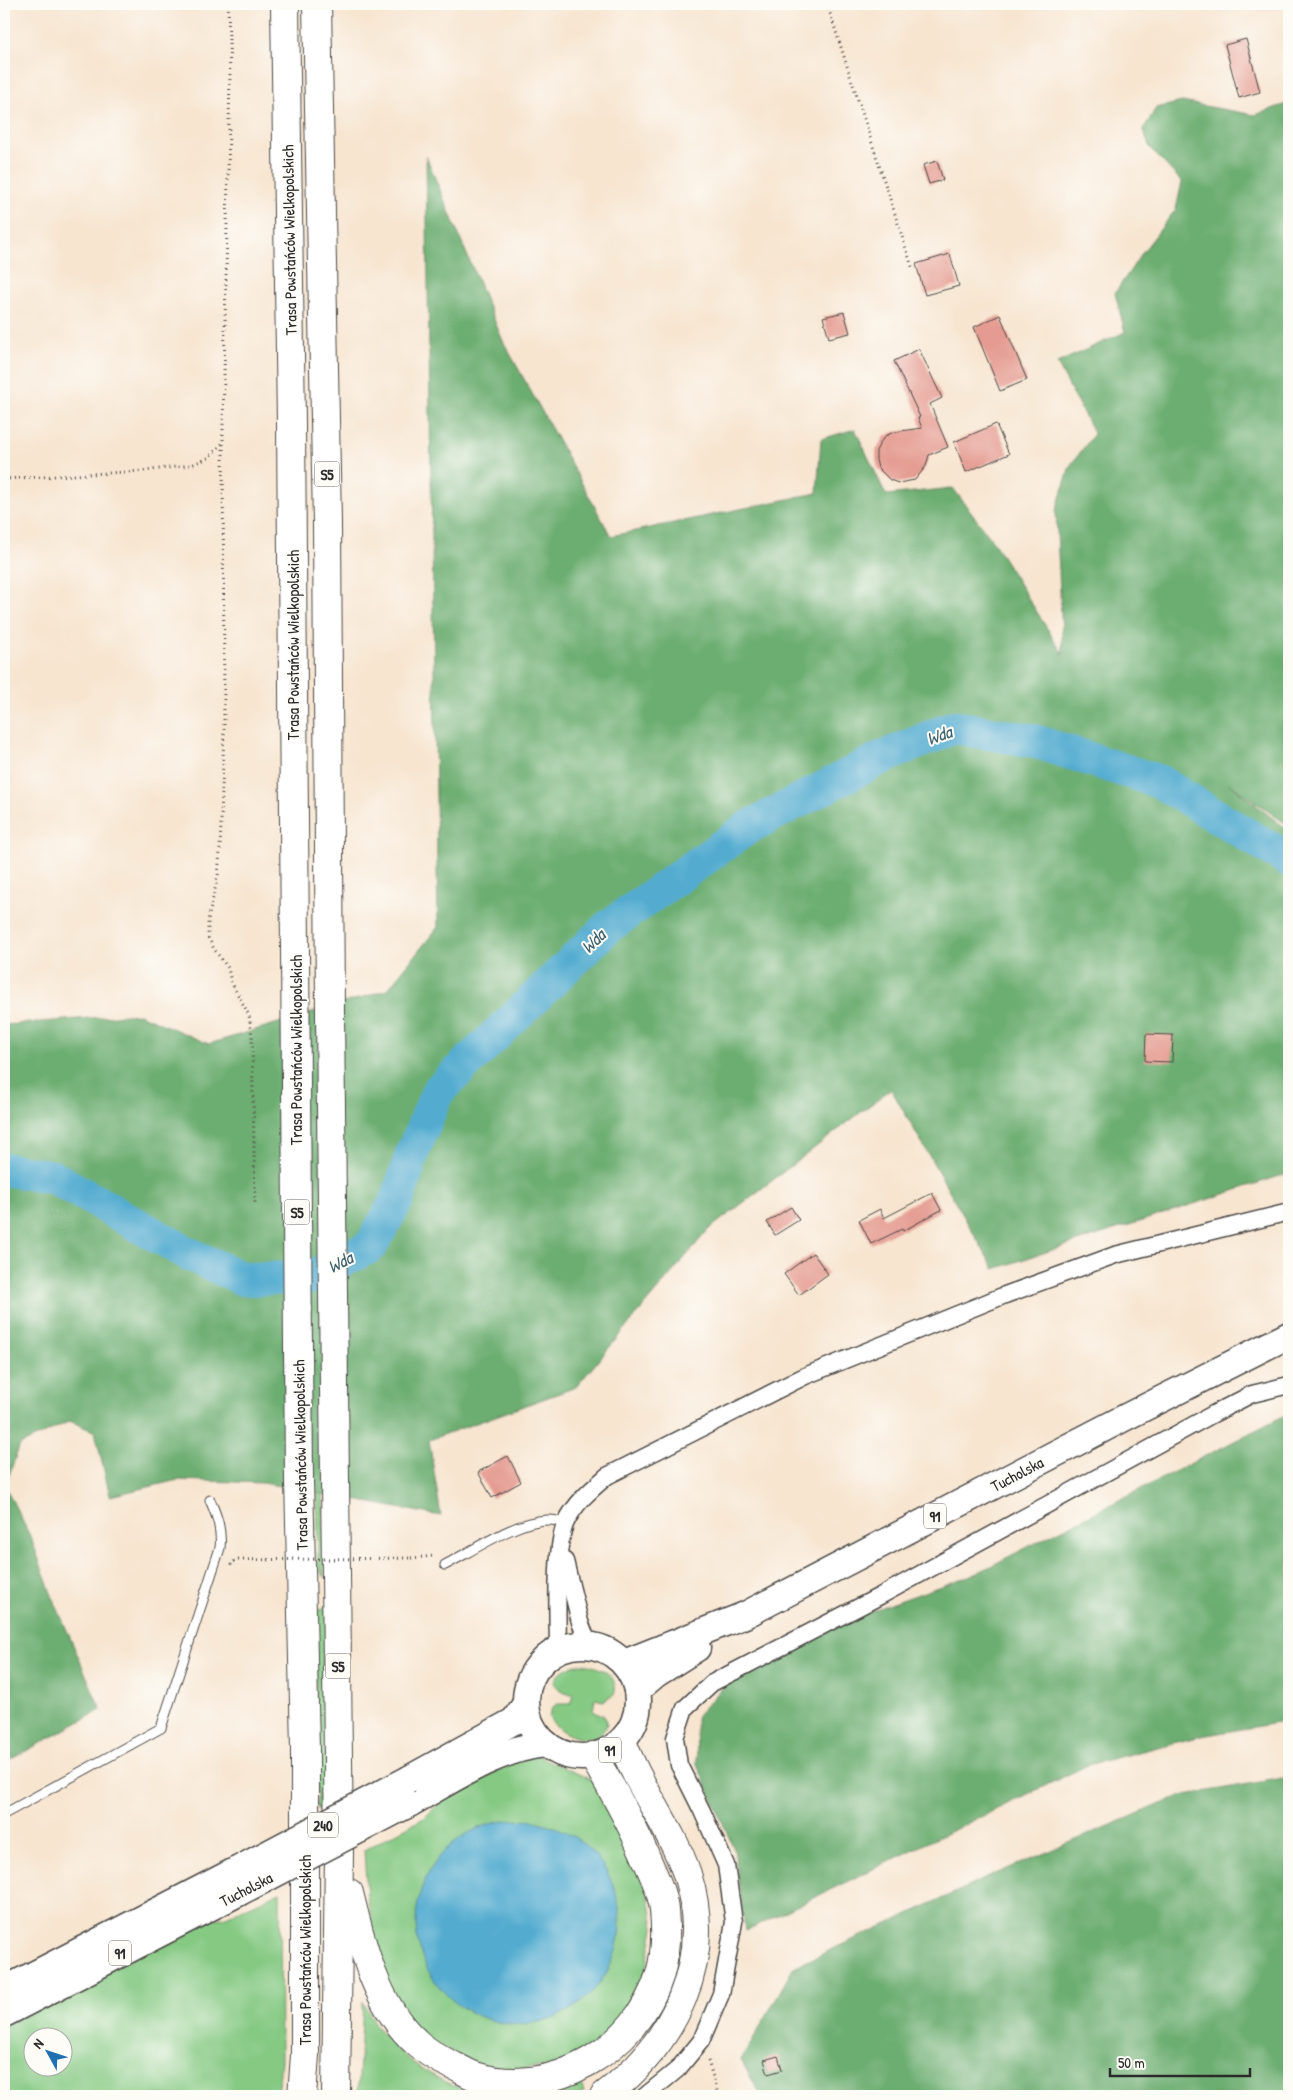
<svg xmlns="http://www.w3.org/2000/svg" width="1293" height="2100" font-family="'Patrick Hand',sans-serif">
<style>
.green{fill:#85c983;stroke:#587a57;fill-rule:evenodd}
.forest{fill:#6cad71;stroke:#4c6c4e}
.water{fill:#53acd0;stroke:#3f6c7e}
.lines{fill:none;stroke-linecap:round;stroke-linejoin:round}
.river{stroke:#53acd0;stroke-width:34}
.building{fill:#e59b91}
.lane-casing{stroke:#4a4744;stroke-width:11}
.street-casing{stroke:#4a4744;stroke-width:19}
.primary-casing{stroke:#4a4744;stroke-width:29}
.highway-casing{stroke:#4a4744;stroke-width:30}
.path{stroke:#4a4744;stroke-width:3;stroke-dasharray:1 4;stroke-linecap:butt}
.lane{stroke:#fff;stroke-width:9}
.street{stroke:#fff;stroke-width:16}
.primary{stroke:#fff;stroke-width:26}
.highway{stroke:#fff;stroke-width:28}
.primary-bridge-casing{stroke:#4a4744;stroke-width:29;stroke-linecap:butt}
.path-bridge{stroke:#4a4744;stroke-width:3;stroke-dasharray:1 4;stroke-linecap:butt}
.primary-bridge{stroke:#fff;stroke-width:26}
.labels{text-anchor:middle;dominant-baseline:central;stroke-width:4;stroke-linejoin:round;paint-order:stroke}
.shield{fill:#fdfcf7;stroke:#6a6a68;stroke-width:1}
.shield-label{font-size:15px;font-weight:bold;fill:#2b2b2b}
.street-label{font-size:16px;fill:#2b2b2b;stroke:#fdfcf7}
.water-label{font-size:18px;font-style:italic;fill:#3b5f6d;stroke:#fdfcf7}
</style>
<rect width="100%" height="100%" fill="#fdfcf7"/>
<filter id="ink" filterUnits="userSpaceOnUse"><feTurbulence type="fractalNoise" baseFrequency=".02" numOctaves="2"/><feDisplacementMap in="SourceGraphic" scale="10" xChannelSelector="R" yChannelSelector="G"/><feConvolveMatrix kernelMatrix="1 2 1 2 8 2 1 2 1" color-interpolation-filters="sRGB"/></filter>
<filter id="wash" filterUnits="userSpaceOnUse"><feTurbulence type="fractalNoise" baseFrequency=".0096" numOctaves="4" result="noise"/><feDisplacementMap in="SourceGraphic" scale="20" xChannelSelector="R" yChannelSelector="G"/><feGaussianBlur stdDeviation="1.12" result="paint"/><feColorMatrix in="noise" values="0 0 0 0 0 0 0 0 0 0 0 0 0 0 0 0 0 1.4 0 .05"/><feComposite in="paint" operator="in"/></filter>
<g filter="url(#wash)">
<rect width="100%" height="100%" fill="#f7e5d0"/>
<!-- green -->
<g class="green">
<polygon points="317,1479 323,1479 324,1578 318,1566"/>
<polygon points="327,1606 330,1803 317,1810 315,1612"/>
<path d="M580 1664C597 1665 621 1674 614 1695L603 1701 595 1699 593 1710 604 1716 607 1725C597 1750 558 1736 549 1717L552 1708 556 1704H570L573 1695 560 1690 554 1683C558 1670 568 1667 580 1664Z"/>
<polygon points="533,1754 592,1780 647,1884 654,1928 643,1984 631,2008 605,2040 555,2066 501,2071 471,2061 438,2046 416,2028 383,1981 367,1897 364,1850 424,1818 450,1793"/>
<path d="M280 1892 281 2060 278 2096H4V2026L200 1922 226 1917ZM32 2038H62V2068H32Z"/>
<path d="M363 2001C367 2009 371 2018 376 2025 400 2059 442 2086 483 2095 492 2096 501 2096 510 2096H358Z"/>
<polygon points="581,2083 584,2092 577,2096 521,2096 553,2093"/>
</g>
<!-- forest -->
<g class="forest">
<polygon points="1182,102 1255,115 1289,103 1289,826 1228,783 1289,831 1289,1173 994,1269 891,1089 708,1230 576,1387 429,1440 441,1516 263,1483 178,1480 110,1496 95,1432 70,1421 20,1445 5,1486 31,1538 51,1593 101,1710 4,1763 4,1025 139,1014 209,1044 387,990 438,927 426,156 503,341 611,536 817,493 821,439 855,429 886,495 953,488 994,543 1063,654 1056,511 1070,466 1094,434 1057,363 1125,332 1115,293 1142,253 1176,209 1182,182 1150,148 1143,130 1156,108"/>
<polygon points="1289,1413 1289,1721 1201,1736 1088,1765 745,1931 734,1849 697,1764 696,1716 731,1679 849,1619 977,1573"/>
<polygon points="1289,1777 1289,2096 761,2096 741,2060 794,1967 993,1875 1180,1796"/>
</g>
<!-- water -->
<circle class="water" cx="518" cy="1922" r="102"/>
<g class="lines">
<!-- river -->
<polyline class="river" points="4,1169 53,1177 189,1254 243,1279 310,1278 371,1246 398,1198 413,1151 438,1091 608,927 749,827 879,759 954,727 1034,741 1160,782 1289,860"/>
</g>
<g id="blocks">
<!-- building -->
<g class="building">
<polygon points="1246,39 1260,92 1239,98 1225,45"/>
<polygon points="937,161 943,180 929,184 923,165"/>
<polygon points="950,254 959,286 925,295 916,264"/>
<polygon points="844,312 850,333 829,338 823,317"/>
<polygon points="1000,315 1027,380 1000,391 974,327"/>
<polygon points="919,349 942,398 930,404 948,447 929,455 926,466 915,480 898,483 890,480 878,468 876,460 876,451 880,443 885,436 894,432 922,428 918,418 920,417 894,361"/>
<polygon points="996,424 1009,454 966,472 954,442"/>
<polygon points="1146,1034 1173,1035 1172,1062 1145,1061"/>
<polygon points="932,1193 941,1210 903,1231 902,1229 871,1244 859,1220 880,1209 884,1218"/>
<polygon points="791,1207 799,1220 775,1235 767,1222"/>
<polygon points="813,1253 828,1274 799,1295 784,1274"/>
<polygon points="508,1456 521,1482 492,1498 478,1472"/>
<polygon points="778,2056 782,2070 768,2074 764,2060"/>
</g>
</g>
</g>
<g filter="url(#ink)">
<use href="#blocks" fill-opacity="0" stroke="#4a4744" stroke-width="1"/>
<g class="lines">
<defs>
<g id="lane">
<path d="M445 1565C472 1551 521 1518 550 1520 555 1520 561 1522 566 1523"/>
<path d="M4 1814 161 1728 220 1548C222 1530 217 1516 210 1500"/>
</g>
<g id="street">
<polyline points="565,1561 580,1622 589,1645"/>
<path d="M558 1650C558 1619 554 1548 566 1522 576 1502 591 1490 607 1476L805 1376 1005 1295 1115 1255 1289 1212"/>
<polyline points="645,2096 678,2069 701,2041 721,1994 734,1922 726,1865 702,1811 679,1765 675,1738 685,1708 712,1683 880,1596 1215,1413 1252,1394 1289,1385"/>
</g>
<g id="primary">
<circle cx="582" cy="1701" r="56"/>
<polyline points="624,1663 745,1615 1124,1418 1289,1335"/>
<polyline points="637,1690 656,1674 697,1648"/>
<polyline points="409,1779 514,1721 525,1705"/>
<path d="M409 1804C451 1781 496 1749 545 1744"/>
<polyline points="4,1990 237,1870"/>
<polyline points="4,2014 238,1893"/>
</g>
<g id="highway">
<polyline points="285,4 291,423 299,1479 305,1749 305,2055 302,2096"/>
<polyline points="317,4 327,523 330,1015 339,1852 336,2096"/>
<path d="M349 1893C361 1943 376 2006 416 2042 427 2053 441 2060 454 2066 461 2069 468 2074 475 2076 552 2100 637 2049 660 1974 666 1953 666 1931 664 1910 662 1892 654 1876 647 1860 632 1824 613 1790 593 1756"/>
<path d="M604 2096C674 2043 715 1962 687 1874 671 1827 638 1787 622 1741"/>
</g>
</defs>
<!-- lane casing -->
<use href="#lane" class="lane-casing"/>
<!-- street casing -->
<use href="#street" class="street-casing"/>
<!-- primary casing -->
<use href="#primary" class="primary-casing"/>
<!-- highway casing -->
<use href="#highway" class="highway-casing"/>
<!-- path -->
<g class="path">
<polyline points="228,4 230,75 223,426 224,729 220,851 218,876 208,920 208,937 214,949 228,968 231,982 249,1015 252,1035 255,1205"/>
<polyline points="827,4 913,270"/>
<polyline points="4,479 143,471 191,465 208,458 223,443"/>
<polyline points="411,1558 435,1556"/>
<polyline points="231,1565 232,1562 238,1560"/>
<polyline points="708,2061 719,2096"/>
</g>
<!-- lane -->
<use href="#lane" class="lane"/>
<!-- street -->
<use href="#street" class="street"/>
<!-- primary -->
<use href="#primary" class="primary"/>
<!-- highway -->
<use href="#highway" class="highway"/>
<defs>
<g id="primary-bridge">
<polyline points="237,1870 409,1779"/>
<polyline points="238,1893 409,1804"/>
</g>
</defs>
<!-- primary-bridge casing -->
<use href="#primary-bridge" class="primary-bridge-casing"/>
<!-- path-bridge -->
<polyline class="path-bridge" points="238,1560 411,1558"/>
<!-- primary-bridge -->
<use href="#primary-bridge" class="primary-bridge"/>
</g>
</g>
<g class="labels">
<!-- shield labels -->
<g class="shield">
<rect x="314.5" y="461.5" width="25" height="25" rx="4"/>
<rect x="284.5" y="1199.5" width="25" height="25" rx="4"/>
<rect x="924" y="1503.5" width="22" height="25" rx="4"/>
<rect x="325.5" y="1653.5" width="25" height="25" rx="4"/>
<rect x="599" y="1737.5" width="22" height="25" rx="4"/>
<rect x="308" y="1812.5" width="30" height="25" rx="4"/>
<rect x="109" y="1940.5" width="22" height="25" rx="4"/>
</g>
<g class="shield-label">
<text x="327" y="474">S5</text>
<text x="297" y="1212">S5</text>
<text x="935" y="1516">91</text>
<text x="338" y="1666">S5</text>
<text x="610" y="1750">91</text>
<text x="323" y="1825">240</text>
<text x="120" y="1953">91</text>
</g>
<!-- street labels -->
<g class="street-label">
<text transform="translate(289 240) rotate(-91)">Trasa Powstańców Wielkopolskich</text>
<text transform="translate(293 645) rotate(-90)">Trasa Powstańców Wielkopolskich</text>
<text transform="translate(296 1050) rotate(-90)">Trasa Powstańców Wielkopolskich</text>
<text transform="translate(300 1455) rotate(-91)">Trasa Powstańców Wielkopolskich</text>
<text transform="translate(1017 1474) rotate(-28)">Tucholska</text>
<text transform="translate(246 1889) rotate(-27)">Tucholska</text>
<text transform="translate(305 1950) rotate(-90)">Trasa Powstańców Wielkopolskich</text>
</g>
<!-- water labels -->
<g class="water-label">
<text transform="translate(939 735) rotate(-20)">Wda</text>
<text transform="translate(593 941) rotate(-44)">Wda</text>
<text transform="translate(340 1262) rotate(-28)">Wda</text>
</g>
</g>
<!-- margin -->
<rect width="1293" height="2100" fill="none" stroke="#fdfcf7" stroke-width="20"/>
<!-- north arrow -->
<g transform="translate(48 2052) rotate(310)"><circle r="24" fill="#fdfcf7" stroke="#a9a8a5"/>
<path d="M0-4L9 19L0 12L-9 19Z" fill="#1f6fb2"/>
<text y="-8" font-size="14" font-weight="bold" text-anchor="middle" fill="#2b2b2b">N</text>
</g>
<!-- scale -->
<path d="M1110 2068v8h140v-8" fill="none" stroke="#2b2b2b" stroke-width="2.5"/>
<text x="1118" y="2068" font-size="15" fill="#2b2b2b" stroke="#fdfcf7" stroke-width="4" paint-order="stroke">50 m</text>
</svg>
